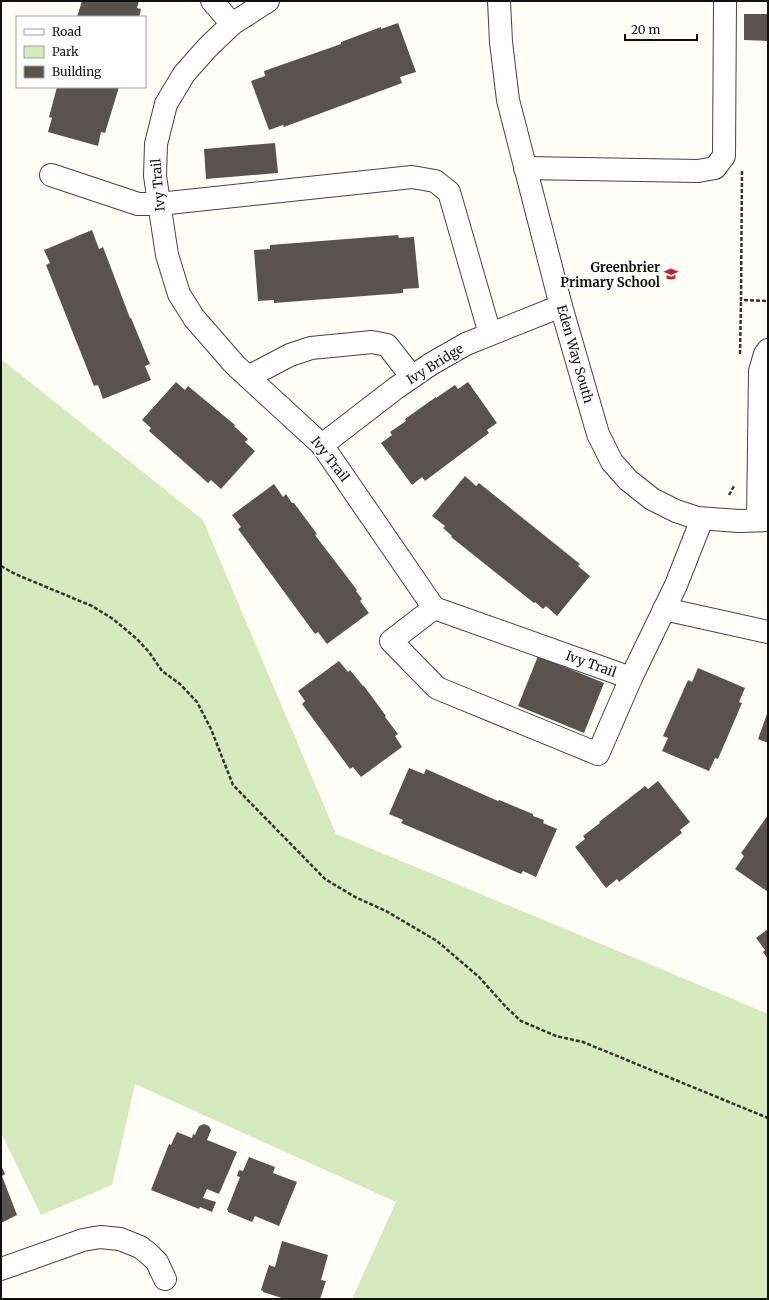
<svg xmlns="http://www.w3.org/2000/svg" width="769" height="1300" font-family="Merriweather,serif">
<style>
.green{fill:#d5ebbd}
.building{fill:#5a524d}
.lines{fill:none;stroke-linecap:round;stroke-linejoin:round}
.minor-casing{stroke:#444;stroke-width:24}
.path{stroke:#333;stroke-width:2.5;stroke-dasharray:4 2;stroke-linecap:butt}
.minor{stroke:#fff;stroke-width:22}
.labels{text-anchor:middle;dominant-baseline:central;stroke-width:4;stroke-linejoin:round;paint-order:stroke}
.street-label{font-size:13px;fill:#111;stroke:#fff}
.poi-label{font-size:13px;font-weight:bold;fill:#111;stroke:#fff;text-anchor:end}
</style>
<rect width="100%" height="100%" fill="#fffdf5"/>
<!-- green -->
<polygon class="green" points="1,359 203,520 336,834 647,963 768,1014 768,1299 352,1299 396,1202 135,1084 112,1185 41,1215 1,1133"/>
<!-- building -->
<g class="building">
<polygon points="82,1 139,1 137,8 141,9 139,17 77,17"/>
<polygon points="744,14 768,14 768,41 744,40"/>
<polygon points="398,23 416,72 400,77 402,83 284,127 283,125 269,130 251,81 265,76 264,71 341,44 341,42 381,27 381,29"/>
<polygon points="57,87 119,87 105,133 101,132 98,146 48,132 52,118 49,117"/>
<polygon points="275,143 278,173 206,179 204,149"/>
<polygon points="92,230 99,249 103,247 130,318 131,318 150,364 145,366 151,380 103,399 98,385 94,386 46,265 50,263 44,250"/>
<polygon points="398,235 399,238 414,237 419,288 403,289 403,293 274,303 274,300 258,301 254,250 270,249 270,245"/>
<polygon points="176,382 185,390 188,386 235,425 234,426 248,439 245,442 255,451 221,489 211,480 208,483 149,431 151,428 142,420"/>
<polygon points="468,382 497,423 487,430 489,433 425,481 422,477 412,485 381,443 392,435 390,432 406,421 405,419 436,397 436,398 455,385 458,389"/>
<polygon points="465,476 476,486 479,483 580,564 578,566 590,576 557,616 546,606 543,609 535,602 534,603 451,537 452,536 443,528 445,526 432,516"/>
<polygon points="274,484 283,497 286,494 292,503 294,503 317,534 315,535 357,590 356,591 362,599 360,601 369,613 327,644 318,632 315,634 238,529 241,527 232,515"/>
<polygon points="538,656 604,683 584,733 518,706"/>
<polygon points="339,661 348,672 350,670 363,686 364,686 386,716 385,717 398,734 395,736 402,747 361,777 353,767 350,769 302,704 305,701 298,691"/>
<polygon points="698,668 745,688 739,702 742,703 718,759 715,758 709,771 662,751 668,738 663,736 688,680 692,682"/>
<polygon points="768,711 768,743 758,739"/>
<polygon points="409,768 424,774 426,769 498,801 499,800 533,814 533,816 544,820 543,823 557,829 536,877 523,871 521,874 401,823 403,820 389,814"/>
<polygon points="658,781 690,822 680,830 682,833 619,882 617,879 606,888 575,847 585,839 583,836 600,823 599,822 645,786 648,789"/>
<polygon points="768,815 768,892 735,869 744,856 741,853"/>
<polygon points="768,929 768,959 763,952 765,950 756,938"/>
<polygon points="204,1124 209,1126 211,1130 207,1140 237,1152 219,1194 207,1189 203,1198 216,1202 212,1212 200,1207 199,1209 151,1190 169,1144 171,1145 177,1132 192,1138 193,1134 195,1135 199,1126"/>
<polygon points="249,1157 275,1167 273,1173 297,1182 279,1226 255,1216 252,1222 228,1212 228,1210 227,1210 240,1177 237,1176 239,1170 243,1171"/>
<polygon points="1,1165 5,1174 2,1176 17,1215 1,1223"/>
<polygon points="282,1241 328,1255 321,1280 326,1281 320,1299 285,1299 263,1292 263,1291 261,1290 269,1265 275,1267"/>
</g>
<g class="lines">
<defs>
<g id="minor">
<polyline points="212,1 232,24"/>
<polyline points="268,1 232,24 207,48 184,74 166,104 156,144 155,176 167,255 179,294 194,318 235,365 322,445 434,608 631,678 676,585 702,519"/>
<polyline points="499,1 501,42 508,100 561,306 598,434 612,462 628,480 652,499 676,511 697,518 739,521 768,520"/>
<polyline points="525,168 698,171 715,168 724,156 725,1"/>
<polyline points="51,175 138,204 159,204 412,177 435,181 449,192 490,334"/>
<polyline points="248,377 290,355 311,348 372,342 387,345 412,377"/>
<polyline points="322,445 396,388 431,364 466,344 561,306"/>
<polyline points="758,520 760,371 765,354 768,350"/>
<polyline points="434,608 391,641 437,688 598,754 631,678"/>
<polyline points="664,609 768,632"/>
<polyline points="1,1269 83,1240 100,1237 120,1239 140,1247 149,1254 157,1262 165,1279"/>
</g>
</defs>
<!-- minor casing -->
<use href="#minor" class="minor-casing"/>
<!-- path -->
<g class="path">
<polyline points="742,171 741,300 768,301"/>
<polyline points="740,354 741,300"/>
<polyline points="729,495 734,486"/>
<polyline points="1,566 15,574 92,606 113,619 137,639 149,652 162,671 180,684 197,702 211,729 233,785 325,879 355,897 386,911 437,941 479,977 506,1007 521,1021 556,1036 583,1042 768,1118"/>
</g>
<!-- minor -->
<use href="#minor" class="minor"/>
</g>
<!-- icons -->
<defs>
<symbol id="school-bare" viewBox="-9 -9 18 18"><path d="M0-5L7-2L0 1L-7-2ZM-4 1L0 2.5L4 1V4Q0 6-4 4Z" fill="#c4262e" stroke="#fff" stroke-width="2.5" paint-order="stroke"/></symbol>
</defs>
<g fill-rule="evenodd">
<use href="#school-bare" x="661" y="264" width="20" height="20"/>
</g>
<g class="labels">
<!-- street labels -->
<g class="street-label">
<text transform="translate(158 185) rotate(-95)">Ivy Trail</text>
<text transform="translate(575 354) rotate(74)">Eden Way South</text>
<text transform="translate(435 364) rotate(-32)">Ivy Bridge</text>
<text transform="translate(330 459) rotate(52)">Ivy Trail</text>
<text transform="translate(591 664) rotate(20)">Ivy Trail</text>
</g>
<!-- poi labels -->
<g class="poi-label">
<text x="660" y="267">Greenbrier<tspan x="660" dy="15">Primary School</tspan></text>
</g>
</g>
<!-- border -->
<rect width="769" height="1300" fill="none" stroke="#111111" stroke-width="4"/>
<!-- legend -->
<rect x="16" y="16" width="130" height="72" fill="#ffffff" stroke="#a0a0a0"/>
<rect x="24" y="29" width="20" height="6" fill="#ffffff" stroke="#a0a0a0"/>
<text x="52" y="36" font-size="12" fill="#111111">Road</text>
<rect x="24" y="46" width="20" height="12" fill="#d5ebbd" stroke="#a0a0a0"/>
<text x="52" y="56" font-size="12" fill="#111111">Park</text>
<rect x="24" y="66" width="20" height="12" fill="#5a524d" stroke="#a0a0a0"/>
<text x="52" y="76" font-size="12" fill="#111111">Building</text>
<!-- scale -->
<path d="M625 34v6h72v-6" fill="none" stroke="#111111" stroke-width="2"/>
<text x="631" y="34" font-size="12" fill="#111111" stroke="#ffffff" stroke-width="3" paint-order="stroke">20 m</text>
</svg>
